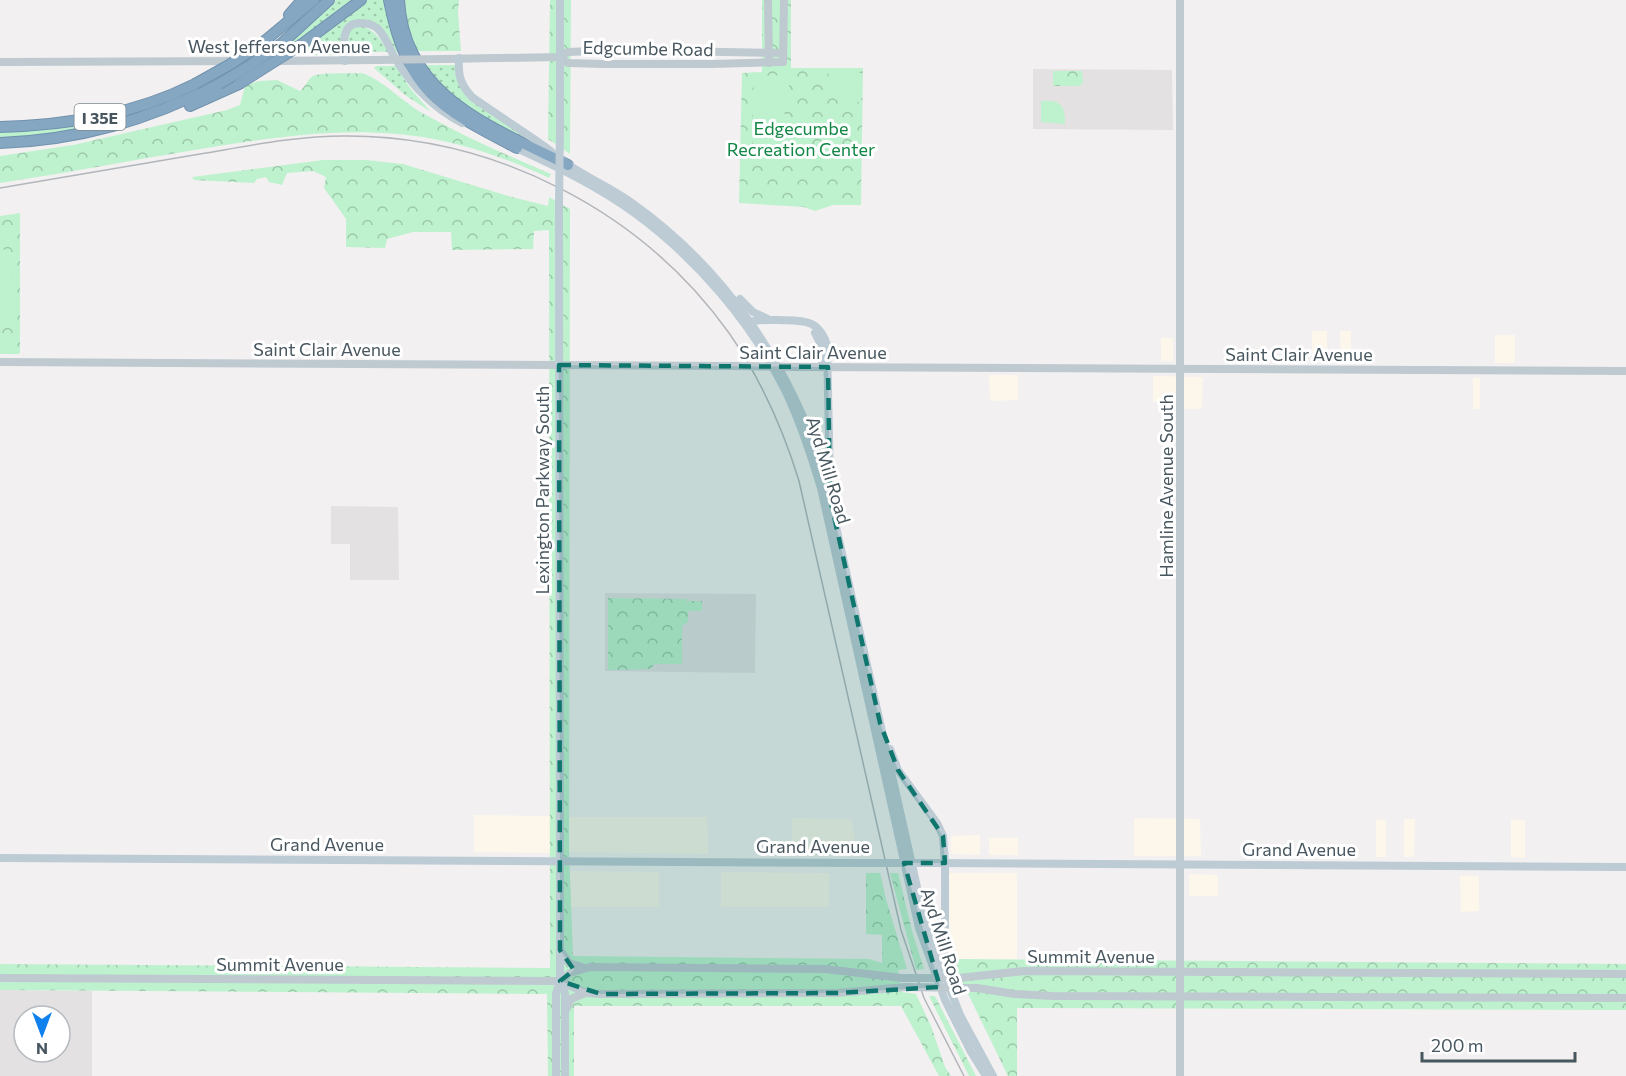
<svg xmlns="http://www.w3.org/2000/svg" width="1626" height="1076" font-family="Commissioner,sans-serif">
<style>
.commercial{fill:#fdf6ea}
.education{fill:#e4e1e3;fill-rule:evenodd}
.grass{fill:url(#grass-dots)}
.forest{fill:url(#forest-crowns)}
.garden{fill:#bef2ce}
.lines{fill:none;stroke-linecap:round;stroke-linejoin:round}
.motorway-casing{stroke:#7192ae;stroke-width:12}
.tertiary{stroke:#bec9d0;stroke-width:8}
.secondary{stroke:#bdcbd5;stroke-width:8}
.motorway{stroke:#86a7c2;stroke-width:10}
.rail{stroke:#b2b6bb;stroke-width:1.5}
.motorway-bridge-casing{stroke:#7192ae;stroke-width:12;stroke-linecap:butt}
.tertiary-bridge{stroke:#bec9d0;stroke-width:8}
.secondary-bridge{stroke:#bdcbd5;stroke-width:8}
.motorway-bridge{stroke:#86a7c2;stroke-width:10}
.marked{fill:#0f766e;fill-opacity:0.2;stroke:#0f766e;stroke-width:4.5;stroke-dasharray:12 8;stroke-linejoin:round}
.labels{text-anchor:middle;dominant-baseline:central;stroke-width:6;stroke-linejoin:round;paint-order:stroke}
.shield{fill:#fff;stroke:#7e898f;stroke-width:1.5}
.shield-label{font-size:16px;font-weight:bold;fill:#47565f}
.street-label{font-size:18px;fill:#47565f;stroke:#fff}
.park-label{font-size:18px;fill:#128644;stroke:#fff}
</style>
<defs>
<pattern id="grass-dots" width="8" height="8" patternUnits="userSpaceOnUse" patternTransform="scale(1.5)"><rect width="8" height="8" fill="#bef2ce"/><path d="M2 2h.1M6 6h.1" fill="none" stroke="#9cc7aa" stroke-width="1.8" stroke-linecap="round"/></pattern>
<pattern id="forest-crowns" width="20" height="18" patternUnits="userSpaceOnUse" patternTransform="scale(1.5)"><rect width="20" height="18" fill="#bef2ce"/><path d="M2 6a3 3 0 1 1 6 0M12 15a3 3 0 1 1 6 0" fill="none" stroke="#9cc7aa"/></pattern>
</defs>
<rect width="100%" height="100%" fill="#f3f0f1"/>
<!-- commercial -->
<g class="commercial">
<rect x="1312" y="331" width="15" height="31"/>
<polygon points="1340,331 1351,331 1351,362 1341,362"/>
<rect x="1495" y="335" width="20" height="28"/>
<rect x="1161" y="338" width="12" height="23"/>
<polygon points="989,375 1018,375 1018,400 990,401"/>
<polygon points="1153,376 1203,377 1202,409 1180,409 1179,402 1153,402"/>
<rect x="1473" y="378" width="7" height="31"/>
<polygon points="474,815 551,816 551,853 474,852"/>
<polygon points="569,817 707,817 708,854 569,852"/>
<polygon points="792,818 851,819 858,853 792,853"/>
<polygon points="1134,818 1200,819 1201,856 1134,856"/>
<polygon points="1404,819 1415,819 1414,857 1404,857"/>
<rect x="1376" y="820" width="10" height="37"/>
<polygon points="1511,820 1525,820 1525,858 1511,857"/>
<polygon points="980,835 980,855 951,854 951,836"/>
<rect x="989" y="838" width="29" height="17"/>
<polygon points="570,871 659,872 659,907 571,907"/>
<polygon points="721,872 829,873 829,907 721,907"/>
<polygon points="948,873 1017,873 1017,960 947,959"/>
<polygon points="1189,874 1218,875 1218,896 1189,896"/>
<polygon points="1460,876 1479,876 1479,911 1461,912"/>
</g>
<!-- education -->
<g class="education">
<polygon points="1033,69 1172,70 1173,130 1033,129"/>
<polygon points="331,506 398,507 399,580 350,580 350,544 331,544"/>
<polygon points="605,593 756,594 755,673 605,671"/>
<path d="M0 990 92 991V1076H0ZM24 1016H60V1052H24Z"/>
</g>
<!-- grass -->
<g class="grass">
<polygon points="336,0 355,0 299,43 290,42"/>
<path d="M366 0H387L401 52H393L376 26 346 25C337 35 342 43 347 55H309L337 52 295 54Z"/>
<path d="M359 25C375 30 380 38 388 52L349 51 348 31Z"/>
<polygon points="421,65 455,65 460,87 467,98 542,147 464,109"/>
<polygon points="376,66 396,66 410,88 431,112 405,95 374,68"/>
</g>
<!-- forest -->
<g class="forest">
<polygon points="402,0 459,0 458,12 461,51 414,51"/>
<polygon points="550,0 571,0 570,154 548,139"/>
<polygon points="762,0 791,0 791,68 863,68 861,205 833,205 815,211 804,207 739,203 742,73 762,72"/>
<polygon points="1053,71 1082,71 1083,83 1079,86 1053,86"/>
<path d="M362 73C386 82 402 102 424 114 465 137 509 156 551 174L549 178C502 156 449 138 397 134 341 129 293 135 238 143 158 155 80 171 0 183V156L73 145 227 110 240 105 245 86 259 81 277 80 300 91C305 87 308 79 313 76 322 72 350 74 362 73Z"/>
<polygon points="323,160 366,160 403,164 512,197 548,206 549,197 570,209 569,852 573,956 869,959 882,963 882,935 866,934 866,873 880,873 886,899 907,969 898,970 902,992 916,994 931,1026 945,1067 951,1076 939,1076 901,1006 574,1006 574,1076 548,1076 547,994 0,990 0,964 550,968 549,230 534,231 533,249 452,250 451,232 413,232 387,239 385,248 346,247 346,219 324,188 326,177 313,171 287,173 282,185 269,182 266,177 257,179 254,183 194,180 192,177"/>
<polygon points="20,213 20,353 18,354 0,354 0,216"/>
<polygon points="608,598 687,599 688,607 688,601 702,601 702,611 688,611 688,622 682,626 682,664 655,664 650,669 608,670"/>
<polygon points="890,873 898,873 912,931 924,969 916,970"/>
<polygon points="957,959 1626,964 1626,1010 1017,1008 1017,1076 1008,1076 956,969"/>
<polygon points="929,996 935,996 976,1076 969,1076"/>
</g>
<!-- garden -->
<g class="garden">
<polygon points="829,71 858,71 861,74 861,102 844,103 832,97 828,83"/>
<polygon points="789,75 789,88 784,100 772,107 754,107 753,76"/>
<path d="M205 83 210 84C177 98 145 113 110 122 74 132 37 136 0 138V131L35 130Z"/>
<path d="M1041 101C1060 100 1065 104 1065 124L1041 122Z"/>
<path d="M753 109C790 109 796 114 796 152H758L753 148Z"/>
<polygon points="3,247 13,279 0,282 0,248"/>
<polygon points="2,297 15,298 14,325 0,325 0,298"/>
</g>
<g class="lines">
<defs>
<g id="motorway">
<path d="M389 0C407 92 440 108 517 148"/>
<path d="M399 0C404 98 494 128 568 165"/>
<polyline points="289,15 302,0"/>
<polyline points="261,44 314,0"/>
<polyline points="281,44 329,0"/>
<polyline points="302,44 361,0"/>
<polyline points="190,106 239,84"/>
<path d="M0 127C68 125 133 115 195 84"/>
<path d="M0 143C80 140 148 120 219 84"/>
</g>
</defs>
<!-- motorway casing -->
<use href="#motorway" class="motorway-casing"/>
<!-- tertiary -->
<g class="tertiary">
<polyline points="768,0 769,63"/>
<polyline points="559,57 568,63 604,64 712,64 783,62 784,0"/>
<polyline points="443,59 559,57 568,52 617,50 783,53"/>
<polyline points="277,61 376,60"/>
<polyline points="0,62 256,61"/>
<polyline points="0,362 733,366"/>
<polyline points="795,367 1626,371"/>
<polyline points="560,950 569,963 582,967"/>
<polyline points="0,978 560,981 586,993 601,994 837,993 906,987"/>
<polyline points="959,978 1024,971 1626,974"/>
<polyline points="560,981 570,973 590,967 825,969 902,978"/>
<polyline points="963,988 977,988 1014,994 1053,996 1626,998"/>
<polyline points="566,1010 571,999 585,993"/>
<polyline points="1180,1076 1180,0"/>
</g>
<!-- secondary -->
<g class="secondary">
<path d="M459 58C458 75 460 84 472 97 496 114 520 129 544 146 552 152 560 160 569 165 589 179 612 188 632 203 724 268 788 363 823 469L926 927 960 1015 993 1076"/>
<path d="M345 61C344 47 340 24 359 23 366 23 372 24 377 28 386 36 390 50 396 60 413 87 433 108 462 123"/>
<polyline points="560,127 560,0"/>
<path d="M512 146C554 165 598 186 636 214 697 259 751 322 785 390 800 421 811 455 821 488L919 928 945 1000 971 1052 986 1076"/>
<polyline points="740,299 753,312 768,319"/>
<path d="M748 323C757 319 767 320 776 320 801 321 818 317 827 345L830 483"/>
<polyline points="815,333 822,347 822,367"/>
<polyline points="890,749 898,770 937,823 943,836 945,863 945,973"/>
<polyline points="0,858 865,863"/>
<polyline points="928,863 1626,867"/>
<polyline points="560,981 565,993 565,1076"/>
<polyline points="556,1076 556,994 560,981 560,950 559,203"/>
</g>
<!-- motorway -->
<use href="#motorway" class="motorway"/>
<!-- rail -->
<path class="rail" d="M0 188C67 177 133 165 200 154 248 146 296 136 344 136 494 135 642 211 729 333 761 379 783 429 799 481L901 930 924 998 964 1076"/>
<defs>
<g id="motorway-bridge">
<polyline points="195,84 229,65 261,44"/>
<polyline points="219,84 249,66 281,44"/>
<polyline points="239,84 302,44"/>
</g>
</defs>
<!-- motorway-bridge casing -->
<use href="#motorway-bridge" class="motorway-bridge-casing"/>
<!-- tertiary-bridge -->
<g class="tertiary-bridge">
<polyline points="376,60 443,59"/>
<polyline points="733,366 795,367"/>
<polyline points="902,978 959,978"/>
<polyline points="906,987 963,988"/>
</g>
<!-- secondary-bridge -->
<g class="secondary-bridge">
<polyline points="559,203 560,127"/>
<polyline points="865,863 928,863"/>
</g>
<!-- motorway-bridge -->
<use href="#motorway-bridge" class="motorway-bridge"/>
</g>
<!-- marked area -->
<path class="marked" d="M559 365 828 367 830 498 880 723 898 770 943 836 945 863H904L940 987 837 993 601 994 560 981 574 970 560 950Z"/>
<g class="labels">
<!-- shield labels -->
<rect class="shield" x="74.5" y="104" width="51" height="26" rx="4.5"/>
<g class="shield-label">
<text x="100" y="117">I 35E</text>
</g>
<!-- street labels -->
<g class="street-label">
<text x="279" y="46">West Jefferson Avenue</text>
<text transform="translate(648 48) rotate(1)">Edgcumbe Road</text>
<text x="327" y="349">Saint Clair Avenue</text>
<text x="813" y="352">Saint Clair Avenue</text>
<text x="1299" y="354">Saint Clair Avenue</text>
<text transform="translate(829 470) rotate(73)">Ayd Mill Road</text>
<text transform="translate(1166 486) rotate(-90)">Hamline Avenue South</text>
<text transform="translate(542 490) rotate(-90)">Lexington Parkway South</text>
<text x="327" y="844">Grand Avenue</text>
<text x="813" y="846">Grand Avenue</text>
<text x="1299" y="849">Grand Avenue</text>
<text transform="translate(944 941) rotate(72)">Ayd Mill Road</text>
<text x="1091" y="956">Summit Avenue</text>
<text x="280" y="964">Summit Avenue</text>
</g>
<!-- park labels -->
<g class="park-label">
<text x="801" y="128">Edgecumbe<tspan x="801" dy="21">Recreation Center</tspan></text>
</g>
</g>
<!-- north arrow -->
<g transform="translate(42 1034) rotate(180)"><circle r="28" fill="#ffffff" stroke="#b5bbbf" stroke-width="1.5"/>
<path d="M0-4.5L10 22L0 15L-10 22Z" fill="#0f81ee"/>
<text y="-9" font-size="16" font-weight="bold" text-anchor="middle" fill="#47565f">N</text>
</g>
<!-- scale -->
<path d="M1422 1052v9h153v-9" fill="none" stroke="#47565f" stroke-width="3"/>
<text x="1431" y="1052" font-size="18" fill="#47565f" stroke="#ffffff" stroke-width="4.5" paint-order="stroke">200 m</text>
</svg>
